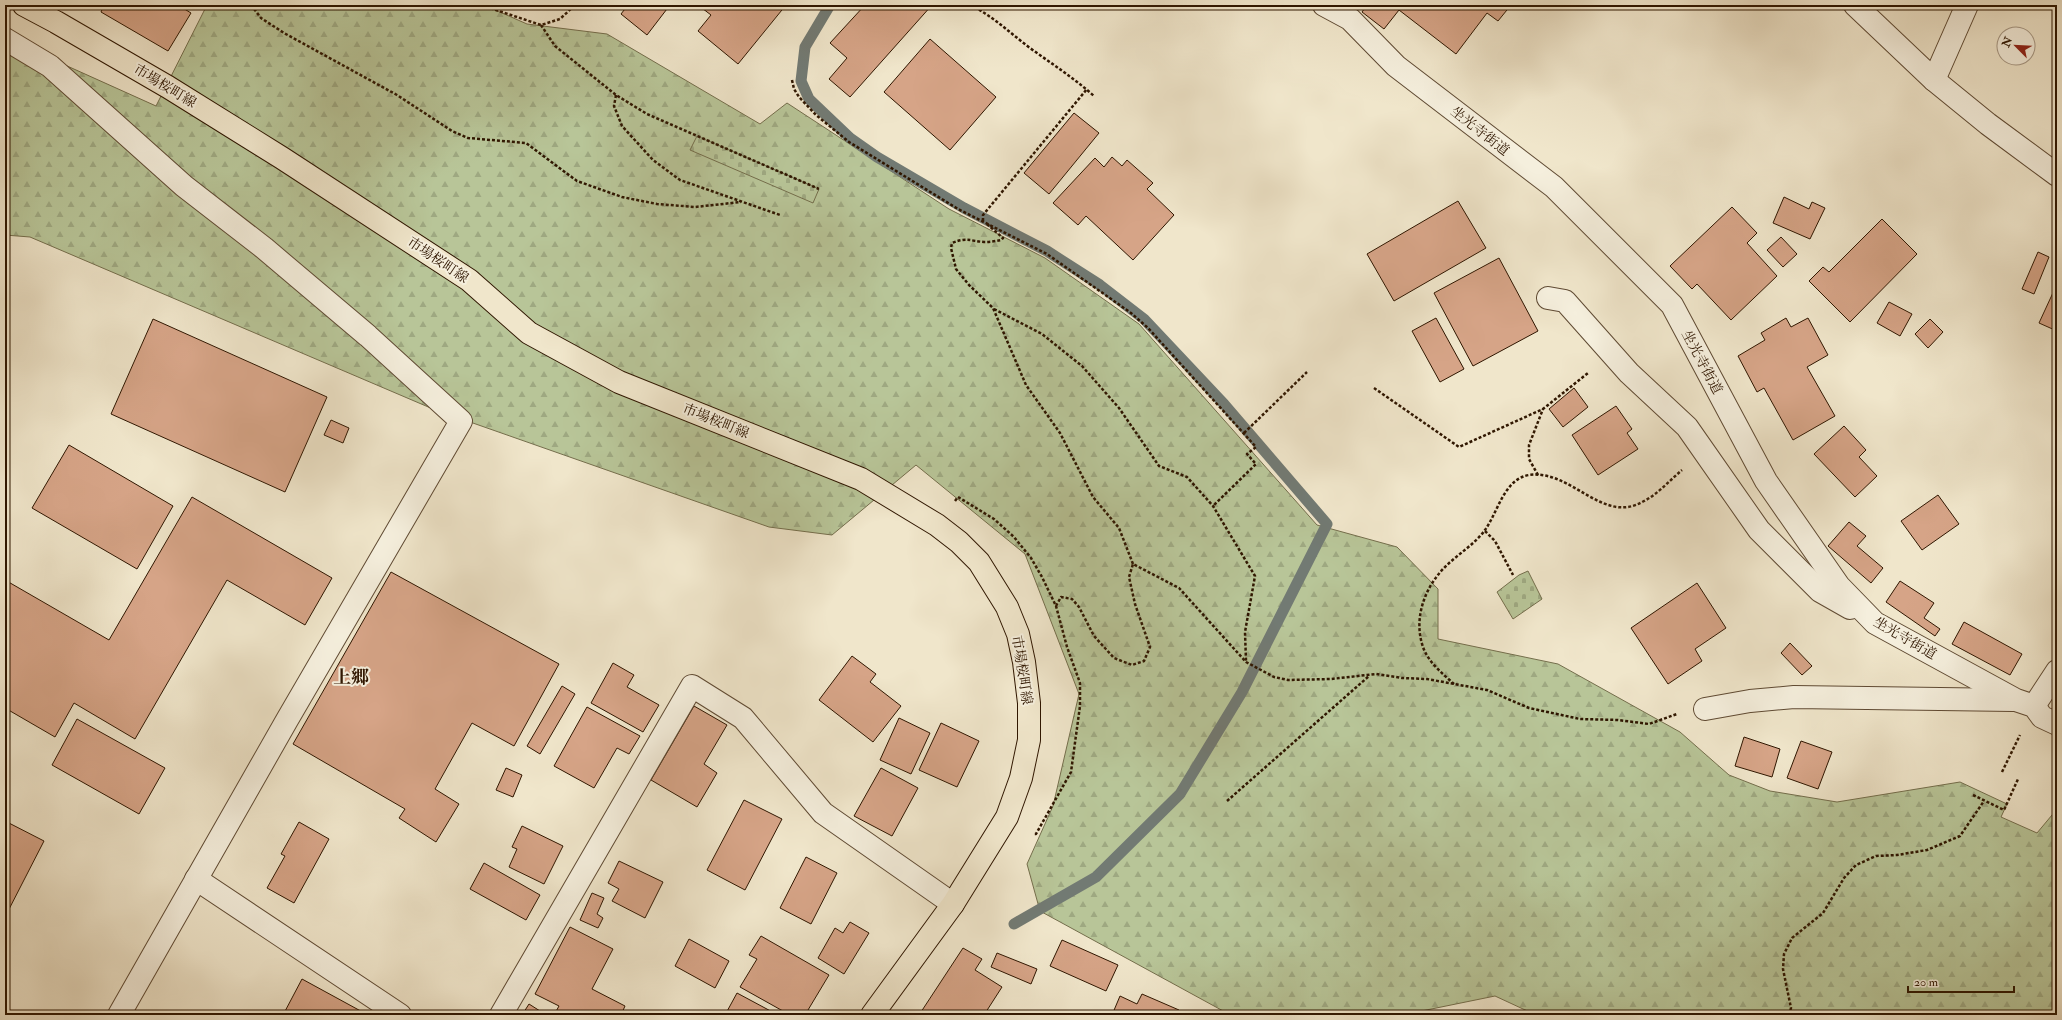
<svg xmlns="http://www.w3.org/2000/svg" width="2062" height="1020" font-family="'IM FELL Double Pica','Noto Serif JP',serif">
<style>
.forest{fill:url(#forest-firs);stroke:#746e4c}
.cemetery{fill:url(#cemetery-stones);stroke:#746e4c}
.lines{fill:none;stroke-linecap:round;stroke-linejoin:round}
.stream{stroke:#727a73;stroke-width:11}
.building{fill:#d6a487;stroke:#2f1600}
.minor-casing{stroke:#5f4a33;stroke-width:24}
.major-casing{stroke:#2f1600;stroke-width:24}
.path{stroke:#2f1600;stroke-width:2.5;stroke-dasharray:3 2;stroke-linecap:butt}
.minor{stroke:#f5efdd;stroke-width:22}
.major{stroke:#f0e6cb;stroke-width:22}
.labels{text-anchor:middle;dominant-baseline:central;stroke-width:4;stroke-linejoin:round;paint-order:stroke}
.street-label{font-size:14px;fill:#2f1600;stroke:#f5efdd}
.district-label{font-size:18px;font-weight:bold;fill:#2f1600;stroke:#f5efdd}
</style>
<defs>
<pattern id="forest-firs" width="22" height="20" patternUnits="userSpaceOnUse"><rect width="22" height="20" fill="#b8c598"/><path d="M5 1l3.5 6h-7zM16 11l3.5 6h-7z" fill="#9ea881"/></pattern>
<pattern id="cemetery-stones" width="16" height="16" patternUnits="userSpaceOnUse"><rect width="16" height="16" fill="#b8c598"/><path d="M2 7V4a2 2 0 0 1 4 0v3zM10 15v-3a2 2 0 0 1 4 0v3z" fill="#9ea881"/></pattern>
</defs>
<rect width="100%" height="100%" fill="#f0e6cb"/>
<filter id="stains"><feTurbulence type="fractalNoise" baseFrequency=".005" numOctaves="4"/><feColorMatrix values="0 0 0 0 .2 0 0 0 0 .09 0 0 0 0 .02 0 0 0 .5 -.17"/></filter>
<radialGradient id="worn" r=".72"><stop offset=".6" stop-color="#630" stop-opacity="0"/><stop offset="1" stop-color="#630" stop-opacity=".3"/></radialGradient>
<!-- forest -->
<polygon class="forest" points="207,5 484,5 527,24 607,34 760,124 787,103 949,209 1045,258 1139,324 1317,525 1397,547 1438,589 1438,639 1558,664 1680,732 1729,775 1770,791 1837,802 1960,782 2007,804 2001,817 2037,833 2057,809 2057,1015 1536,1015 1495,996 1402,1015 1224,1015 1225,1012 1040,911 1027,864 1053,806 1079,694 1025,554 916,465 832,535 769,527 433,409 30,237 5,235 5,38 156,106"/>
<!-- cemetery -->
<g class="cemetery">
<polygon points="697,136 819,189 813,203 690,150"/>
<polygon points="1528,571 1542,599 1513,619 1497,592 1519,575"/>
</g>
<g class="lines">
<!-- stream -->
<polyline class="stream" points="830,5 805,47 801,81 809,99 850,138 877,157 964,208 1047,251 1100,285 1144,319 1224,404 1327,524 1242,692 1180,794 1096,877 1014,924"/>
</g>
<!-- building -->
<g class="building">
<polygon points="104,5 178,5 191,13 168,51 101,12"/>
<polygon points="628,5 670,5 647,35 621,14"/>
<polygon points="698,5 786,5 738,64 698,31 711,15"/>
<polygon points="865,5 932,5 850,97 829,79 847,58 830,43"/>
<polygon points="1367,5 1511,5 1498,21 1487,13 1456,54 1399,10 1384,29 1362,12"/>
<polygon points="930,39 996,97 950,150 884,92"/>
<polygon points="1074,113 1099,133 1049,194 1024,173"/>
<polygon points="1112,157 1122,166 1127,160 1153,183 1147,189 1174,215 1133,260 1086,216 1078,225 1053,203 1095,158 1104,167"/>
<polygon points="1784,197 1809,209 1812,202 1825,208 1810,239 1773,223"/>
<polygon points="1458,201 1486,248 1394,301 1367,254"/>
<polygon points="1732,207 1757,233 1747,243 1777,276 1731,320 1697,284 1692,289 1670,266"/>
<polygon points="1882,219 1917,254 1850,322 1809,281 1823,267 1829,272"/>
<polygon points="1781,237 1797,254 1783,267 1767,250"/>
<polygon points="2038,252 2049,257 2034,294 2022,289"/>
<polygon points="1499,258 1538,331 1473,366 1434,293"/>
<polygon points="2057,284 2057,331 2039,323"/>
<polygon points="1889,302 1912,314 1900,336 1877,323"/>
<polygon points="1436,318 1464,369 1440,382 1412,331"/>
<polygon points="1786,318 1791,327 1808,318 1828,355 1807,367 1835,416 1793,440 1764,388 1757,392 1738,356 1765,340 1761,333"/>
<polygon points="153,319 327,397 285,492 111,414"/>
<polygon points="1930,319 1943,332 1928,348 1915,334"/>
<polygon points="1574,388 1588,407 1563,427 1549,409"/>
<polygon points="1616,406 1632,429 1627,433 1638,449 1598,475 1572,435"/>
<polygon points="331,420 349,428 343,443 324,435"/>
<polygon points="1844,426 1866,450 1859,457 1877,476 1855,497 1814,454"/>
<polygon points="69,445 173,506 137,569 32,508"/>
<polygon points="1938,495 1959,524 1922,550 1901,521"/>
<polygon points="192,497 332,578 305,625 227,580 135,739 74,703 55,737 5,708 5,580 109,640"/>
<polygon points="1849,522 1866,536 1857,546 1883,568 1871,583 1828,546"/>
<polygon points="391,572 559,664 514,746 472,723 435,789 459,804 436,842 399,818 405,809 293,744"/>
<polygon points="1900,581 1934,603 1924,618 1940,629 1935,636 1886,602"/>
<polygon points="1697,583 1726,628 1695,649 1702,661 1668,684 1631,628"/>
<polygon points="1964,622 2022,654 2010,675 1952,644"/>
<polygon points="1790,643 1812,666 1802,675 1781,653"/>
<polygon points="852,656 876,674 870,682 901,706 873,742 819,700"/>
<polygon points="613,663 634,675 627,687 659,705 643,732 591,703"/>
<polygon points="562,686 575,694 540,754 527,746"/>
<polygon points="694,706 727,725 704,764 717,773 697,807 651,780"/>
<polygon points="587,707 640,736 629,754 617,748 594,788 554,766"/>
<polygon points="899,718 930,733 911,774 880,760"/>
<polygon points="77,719 165,768 139,814 52,765"/>
<polygon points="941,723 979,741 957,787 919,770"/>
<polygon points="1744,737 1780,749 1772,777 1735,766"/>
<polygon points="1801,741 1832,752 1818,789 1787,778"/>
<polygon points="506,768 522,775 513,797 496,790"/>
<polygon points="881,768 918,788 892,836 854,816"/>
<polygon points="744,800 782,819 745,890 707,870"/>
<polygon points="5,821 44,841 5,917"/>
<polygon points="299,822 329,839 294,903 267,888 285,856 281,854"/>
<polygon points="522,826 563,846 544,884 509,867 517,849 512,847"/>
<polygon points="806,857 837,873 811,924 780,908"/>
<polygon points="619,861 663,882 645,918 612,901 619,889 608,883"/>
<polygon points="484,863 540,895 526,920 470,889"/>
<polygon points="592,893 604,898 597,914 603,918 598,928 580,920"/>
<polygon points="850,922 869,933 844,974 818,958 835,928 843,933"/>
<polygon points="570,927 613,949 592,989 625,1006 621,1015 554,1015 559,1006 535,994"/>
<polygon points="761,936 829,975 805,1015 790,1015 740,987 757,959 749,955"/>
<polygon points="689,939 729,961 715,988 675,966"/>
<polygon points="1062,940 1118,965 1106,991 1050,966"/>
<polygon points="963,948 982,959 975,970 1002,987 984,1015 919,1015"/>
<polygon points="997,953 1037,969 1031,984 991,967"/>
<polygon points="302,979 368,1015 283,1015"/>
<polygon points="737,993 778,1015 725,1015"/>
<polygon points="1142,994 1179,1010 1177,1015 1112,1015 1120,996 1137,1004"/>
<polygon points="529,1004 540,1011 537,1015 522,1015"/>
</g>
<g class="lines">
<defs>
<g id="minor">
<polyline points="1324,5 1350,19 1396,66 1554,187 1672,305 1766,481 1839,586 1875,623 2016,700 2034,706 2042,717 2057,724"/>
<polyline points="1855,5 1934,80 1988,124 2057,175"/>
<polyline points="5,39 50,66 184,186 264,248 368,336 461,421 287,720 119,1015"/>
<polyline points="1934,80 1967,5"/>
<polyline points="1548,298 1565,301 1629,373 1687,427 1759,530 1820,591 1850,608"/>
<polyline points="2034,706 2057,671"/>
<polyline points="1705,709 1750,701 1794,697 2013,700"/>
<polyline points="196,879 400,1015"/>
<polyline points="501,1015 692,686 743,718 823,813 953,904"/>
</g>
<polyline id="major" points="24,5 56,22 168,87 282,158 469,280 529,333 619,382 861,479 937,525 959,542 979,562 1007,607 1018,634 1024,662 1029,703 1029,740 1021,778 1007,817 953,904 872,1015"/>
</defs>
<!-- minor casing -->
<use href="#minor" class="minor-casing"/>
<!-- major casing -->
<use href="#major" class="major-casing"/>
<!-- path -->
<g class="path">
<polyline points="251,5 261,18 284,33 397,95 452,131 468,138 526,143 577,181 622,197 657,204 695,207 741,202"/>
<polyline points="481,5 541,25 560,19 575,5"/>
<path d="M970 5C993 16 1010 33 1030 48 1052 64 1074 78 1094 96"/>
<polyline points="541,25 555,46 616,95 647,114 819,189"/>
<polyline points="792,80 794,89 799,97 816,115 849,142 958,209 1047,254 1131,313 1148,328 1256,447 1247,454 1256,464 1213,506"/>
<polyline points="616,95 614,106 622,126 653,160 680,180 780,215"/>
<polyline points="983,221 983,215 1087,89"/>
<path d="M987 224 1003 238 1001 240C996 241 990 242 984 242 970 241 967 237 952 243L951 248 956 269 969 285 993 308 1026 385 1060 433 1093 497 1119 528 1133 564"/>
<polyline points="994,309 1042,334 1082,366 1119,408 1159,466 1187,477 1213,506 1255,576 1245,632 1246,661"/>
<polyline points="1374,388 1459,447 1543,409 1588,373"/>
<polyline points="1244,433 1307,372"/>
<polyline points="1538,475 1529,459 1529,445 1543,409"/>
<polyline points="955,501 958,497 994,519 1014,537 1031,558 1042,577 1056,606 1067,647 1080,683 1080,706 1071,772 1036,834 1033,834"/>
<polyline points="1485,531 1495,541 1513,575"/>
<polyline points="1056,606 1061,597 1072,599 1079,607 1094,636 1114,658 1132,665 1144,661 1150,647 1135,604 1129,577 1133,564 1179,588 1246,662 1274,677 1288,680 1331,679 1376,674 1402,678 1427,679 1487,690 1529,708 1580,719 1618,720 1649,724 1677,714"/>
<path d="M1454 684C1443 674 1428 662 1423 647 1413 618 1425 587 1445 567 1458 554 1475 544 1485 530 1498 512 1504 479 1529 475 1572 469 1603 526 1644 501 1658 494 1670 480 1682 470"/>
<polyline points="2002,772 2020,735"/>
<polyline points="1973,795 2004,810 2018,779"/>
<polyline points="1227,801 1369,676"/>
<polyline points="1789,1015 1791,1008 1783,969 1784,954 1792,938 1823,913 1844,878 1856,865 1876,856 1897,855 1927,850 1960,836 1984,801"/>
</g>
<!-- minor -->
<use href="#minor" class="minor"/>
<!-- major -->
<use href="#major" class="major"/>
</g>
<g class="labels">
<!-- street labels -->
<g class="street-label">
<text transform="translate(165 86) rotate(31)">市場桜町線</text>
<text transform="translate(1480 131) rotate(38)">坐光寺街道</text>
<text transform="translate(438 260) rotate(34)">市場桜町線</text>
<text transform="translate(1702 362) rotate(62)">坐光寺街道</text>
<text transform="translate(716 421) rotate(22)">市場桜町線</text>
<text transform="translate(1905 638) rotate(30)">坐光寺街道</text>
<text transform="translate(1022 670) rotate(81)">市場桜町線</text>
</g>
<!-- district labels -->
<g class="district-label">
<text x="351" y="677">上郷</text>
</g>
</g>
<!-- margin -->
<rect width="2062" height="1020" fill="none" stroke="#f0e6cb" stroke-width="20"/>
<rect x="6" y="6" width="2050" height="1008" fill="none" stroke="#2f1600" stroke-width="2"/>
<rect x="10" y="10" width="2042" height="1000" fill="none" stroke="#2f1600"/>
<!-- north arrow -->
<g transform="translate(2016 46) rotate(294)"><circle r="19" fill="#f5efdd" stroke="#a69885"/>
<path d="M0-3L7 15L0 10L-7 15Z" fill="#8f2418"/>
<text y="-6" font-size="11" font-weight="bold" text-anchor="middle" fill="#2f1600">N</text>
</g>
<!-- scale -->
<path d="M1908 986v6h106v-6" fill="none" stroke="#2f1600" stroke-width="2"/>
<text x="1914" y="986" font-size="12" fill="#2f1600" stroke="#f5efdd" stroke-width="3" paint-order="stroke">20 m</text>
<rect width="100%" height="100%" filter="url(#stains)"/>
<rect width="100%" height="100%" fill="url(#worn)"/>
</svg>
